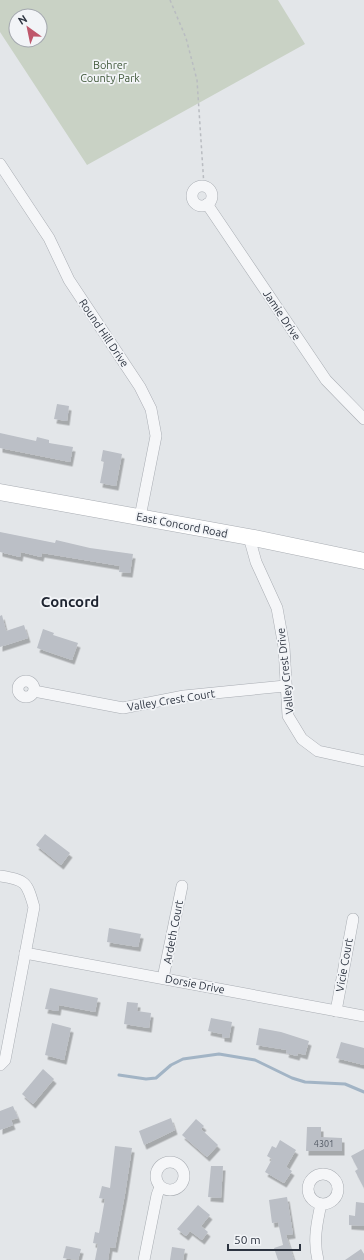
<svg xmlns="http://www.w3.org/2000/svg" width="364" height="1260" font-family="Ubuntu,sans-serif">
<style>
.green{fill:#c9d2c5;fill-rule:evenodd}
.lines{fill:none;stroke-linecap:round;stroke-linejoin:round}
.stream{stroke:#a2b4c5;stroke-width:3}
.building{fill:#bbbfc6;filter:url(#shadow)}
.street-casing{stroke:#a9adb3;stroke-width:12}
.secondary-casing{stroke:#a9adb3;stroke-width:17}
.path{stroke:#b9bcc1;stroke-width:1.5;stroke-dasharray:3 3;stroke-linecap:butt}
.street{stroke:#f5f6f8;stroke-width:11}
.secondary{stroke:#fff;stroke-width:16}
.labels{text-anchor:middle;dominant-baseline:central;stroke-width:3.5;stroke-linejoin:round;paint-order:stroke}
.number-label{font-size:9px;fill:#505762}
.park-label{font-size:11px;fill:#425a3c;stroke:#f2f4f7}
.street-label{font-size:11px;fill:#2d3440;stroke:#f2f4f7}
.district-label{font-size:15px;font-weight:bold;fill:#1f2531;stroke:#f2f4f7}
</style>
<defs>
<filter id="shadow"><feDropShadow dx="2.5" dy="4.5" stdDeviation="0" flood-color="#0004"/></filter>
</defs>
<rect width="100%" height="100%" fill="#e3e6e9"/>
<!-- green -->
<path class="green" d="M 0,0 L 278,0 L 305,44 L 87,165 L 0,32 ZM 16,16 L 40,16 L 40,40 L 16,40 Z"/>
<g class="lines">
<!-- stream -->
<path class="stream" d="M 119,1075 L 146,1079 L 156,1078 L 171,1065 L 183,1059 L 219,1054 L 255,1060 L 292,1078 L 305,1082 L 345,1084 L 364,1092"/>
</g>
<!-- building -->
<g class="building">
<path d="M 57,404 L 69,406 L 67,421 L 54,419 Z"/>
<path d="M 0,433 L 36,441 L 37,437 L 49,440 L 49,443 L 73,447 L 70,462 L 0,448 Z"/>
<path d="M 103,450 L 122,454 L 116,486 L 100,483 L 104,462 L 101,461 Z"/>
<path d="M 0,532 L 55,543 L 56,540 L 90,548 L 133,554 L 130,573 L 119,572 L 120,566 L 42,553 L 41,557 L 21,552 L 20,557 L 0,552 Z"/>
<path d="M 2,615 L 6,631 L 24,625 L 28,638 L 0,647 L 0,616 Z"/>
<path d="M 43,629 L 54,633 L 53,635 L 78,643 L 72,660 L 37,648 Z"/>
<path d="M 45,834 L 70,853 L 61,865 L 36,845 Z"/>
<path d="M 109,928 L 141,934 L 138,947 L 107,942 Z"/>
<path d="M 50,988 L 98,998 L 95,1012 L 59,1005 L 58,1011 L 45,1009 Z"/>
<path d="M 127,1002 L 138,1003 L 137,1011 L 151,1013 L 149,1028 L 124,1024 Z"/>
<path d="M 211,1018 L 232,1022 L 229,1038 L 222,1037 L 222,1034 L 208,1031 Z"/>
<path d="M 52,1023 L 71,1028 L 64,1060 L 45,1055 Z"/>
<path d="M 259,1028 L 281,1032 L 309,1041 L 305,1055 L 298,1053 L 297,1056 L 286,1053 L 287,1050 L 256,1045 Z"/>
<path d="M 341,1042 L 364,1048 L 364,1065 L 336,1058 Z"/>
<path d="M 43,1069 L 54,1079 L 33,1104 L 22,1094 Z"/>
<path d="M 13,1106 L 18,1118 L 11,1120 L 13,1125 L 0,1130 L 0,1111 Z"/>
<path d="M 171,1118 L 175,1130 L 144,1145 L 139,1131 Z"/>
<path d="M 196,1119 L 204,1126 L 201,1129 L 218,1145 L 207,1157 L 182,1135 Z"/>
<path d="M 307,1127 L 321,1127 L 321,1137 L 342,1138 L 342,1151 L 306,1151 Z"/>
<path d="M 280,1140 L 296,1150 L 286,1167 L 292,1171 L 284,1183 L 265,1172 L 272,1159 L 267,1156 L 272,1146 L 276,1148 Z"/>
<path d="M 115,1146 L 132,1148 L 125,1194 L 115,1248 L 110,1247 L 108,1260 L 95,1260 L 98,1244 L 93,1243 L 95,1232 L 99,1233 L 105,1199 L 99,1198 L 102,1186 L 110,1188 Z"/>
<path d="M 364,1149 L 364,1188 L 355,1171 L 358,1169 L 351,1156 Z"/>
<path d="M 211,1166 L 223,1166 L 221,1198 L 208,1197 Z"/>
<path d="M 287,1197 L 293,1234 L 286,1235 L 294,1260 L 278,1260 L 274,1248 L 283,1245 L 278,1222 L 272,1223 L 269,1200 Z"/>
<path d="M 356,1202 L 364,1203 L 364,1226 L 349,1225 L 349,1215 L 355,1216 Z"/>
<path d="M 198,1205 L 210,1215 L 201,1226 L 208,1232 L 202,1240 L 190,1231 L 186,1236 L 177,1229 Z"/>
<path d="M 66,1246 L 81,1249 L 78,1260 L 63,1258 Z"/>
<path d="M 172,1247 L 185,1249 L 183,1260 L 170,1260 Z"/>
<path d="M 361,1249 L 364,1254 L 364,1260 L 345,1260 Z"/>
</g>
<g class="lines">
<!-- street casing -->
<g class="street-casing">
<g id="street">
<path d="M 0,164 L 49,238 L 69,280 L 140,387 L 151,409 L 156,436 L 140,517"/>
<circle cx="202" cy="196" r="10"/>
<path d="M 207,204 L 326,380 L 364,419"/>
<path d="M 249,537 L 256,562 L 277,608 L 284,647 L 288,716 L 302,739 L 318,751 L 364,761"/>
<circle cx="26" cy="689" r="8"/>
<path d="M 34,691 L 123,708 L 184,696 L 285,686"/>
<path d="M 0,876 C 26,880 27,882 34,907 L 5,1060 L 0,1065"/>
<path d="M 25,953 L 364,1016"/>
<path d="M 163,978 L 182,886"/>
<path d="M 336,1011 L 353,919"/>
<circle cx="170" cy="1176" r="14"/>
<circle cx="323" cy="1189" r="15"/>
<path d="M 144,1260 L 157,1195 L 160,1187"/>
<path d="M 318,1260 C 313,1241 317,1222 321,1204"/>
</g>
</g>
<!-- secondary casing -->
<g class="secondary-casing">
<path id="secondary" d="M 0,492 L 249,537 L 364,561"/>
</g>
<!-- path -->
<path class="path" d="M 170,0 L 186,38 L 197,80 L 204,186"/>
<!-- street -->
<use href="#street" class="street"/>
<!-- secondary -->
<use href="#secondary" class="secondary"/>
</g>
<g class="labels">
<!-- number labels -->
<g class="number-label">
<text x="324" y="1144">4301</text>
</g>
<!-- park labels -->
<g class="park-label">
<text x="110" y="65">Bohrer<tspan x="110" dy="13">County Park</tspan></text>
</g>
<!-- street labels -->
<g class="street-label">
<text transform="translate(282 315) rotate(56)">Jamie Drive</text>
<text transform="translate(104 333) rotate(56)">Round Hill Drive</text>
<text transform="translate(182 525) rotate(11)">East Concord Road</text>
<text transform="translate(285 671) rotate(-96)">Valley Crest Drive</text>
<text transform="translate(171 700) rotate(-9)">Valley Crest Court</text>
<text transform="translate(173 932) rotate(-79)">Ardeth Court</text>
<text transform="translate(344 965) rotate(-80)">Vicie Court</text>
<text transform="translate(195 984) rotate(11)">Dorsie Drive</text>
</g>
<!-- district labels -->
<g class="district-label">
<text x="70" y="601">Concord</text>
</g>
</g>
<!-- north arrow -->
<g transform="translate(28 28) rotate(327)"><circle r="19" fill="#f2f4f7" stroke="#a3a7ae"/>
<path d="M0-3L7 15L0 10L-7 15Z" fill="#bf576b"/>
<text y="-6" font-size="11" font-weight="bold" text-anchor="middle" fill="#2d3440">N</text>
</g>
<!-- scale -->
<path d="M228 1244v6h72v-6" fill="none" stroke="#2d3440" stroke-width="2"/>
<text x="234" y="1244" font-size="12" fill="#2d3440" stroke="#f2f4f7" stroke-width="3" paint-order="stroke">50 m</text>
</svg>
